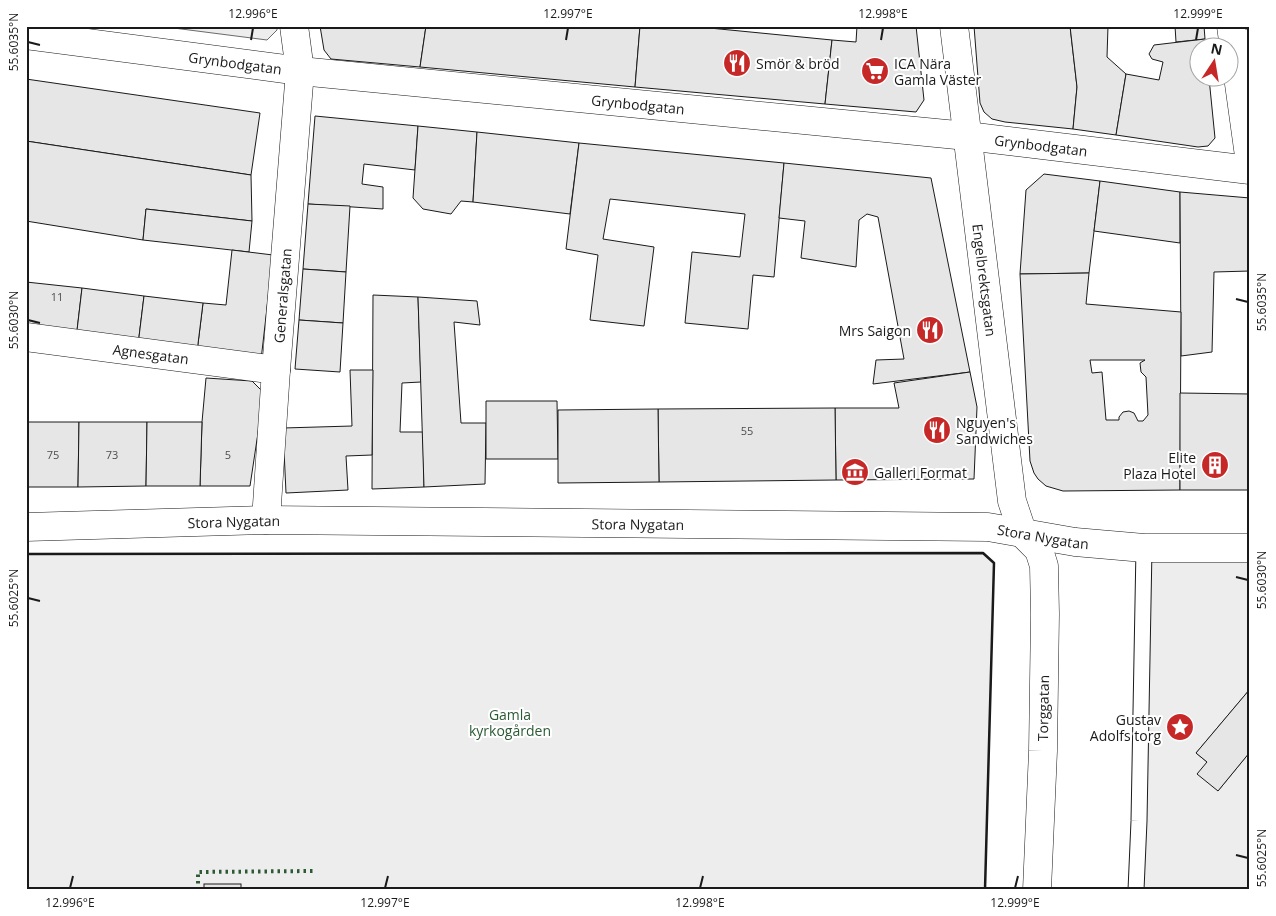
<svg xmlns="http://www.w3.org/2000/svg" width="1276" height="916" font-family="'Open Sans',sans-serif">
<style>
.built{fill:#ededed;stroke:#6a6a6a}
.building{fill:#e6e6e6;stroke:#1a1a1a;fill-rule:evenodd}
.lines{fill:none;stroke-linecap:round;stroke-linejoin:round}
.lane-casing{stroke:#1a1a1a;stroke-width:17}
.street-casing{stroke:#1a1a1a;stroke-width:29}
.lane{stroke:#fff;stroke-width:15}
.street{stroke:#fff;stroke-width:28}
.hedge{stroke:#2b5a34;stroke-width:4;stroke-dasharray:2.5 4;stroke-linecap:butt}
.wall{stroke:#1a1a1a;stroke-width:2.5}
.ticks{fill:none;stroke:#1a1a1a;stroke-width:2}
.labels{text-anchor:middle;dominant-baseline:central;stroke-width:4;stroke-linejoin:round;paint-order:stroke}
.number-label{font-size:11px;fill:#4d4d4d}
.street-label{font-size:14px;fill:#1a1a1a;stroke:#fff}
.poi-label{font-size:14px;fill:#1a1a1a;stroke:#fff;text-anchor:start}
.park-label{font-size:14px;fill:#2b5a34;stroke:#fff}
.neatline{fill:none;stroke:#1a1a1a;stroke-width:2}
.ticks-label{font-size:12px;text-anchor:middle;fill:#1a1a1a}
</style>
<rect width="100%" height="100%" fill="#fff"/>
<!-- built -->
<g class="built">
<path d="M 158,26 L 277,26 L 277,30 L 267,40 Z"/>
<path d="M 1144,548 L 1250,548 L 1250,689 L 1196,753 L 1207,762 L 1218,791 L 1250,752 L 1250,890 L 1136,890 Z"/>
<path d="M 983,553 L 994,563 L 985,890 L 26,890 L 26,554 Z"/>
</g>
<!-- building -->
<g class="building">
<path d="M 320,26 L 426,26 L 420,67 L 331,59 L 324,50 Z"/>
<path d="M 426,26 L 640,26 L 635,87 L 420,67 Z"/>
<path d="M 640,26 L 689,26 L 832,40 L 825,104 L 635,87 Z"/>
<path d="M 857,26 L 916,26 L 924,100 L 916,112 L 825,104 L 832,40 L 856,42 Z"/>
<path d="M 974,26 L 1070,26 L 1077,87 L 1073,129 L 1005,122 L 992,119 L 984,112 L 980,103 Z"/>
<path d="M 1070,26 L 1108,26 L 1107,57 L 1126,74 L 1116,135 L 1073,129 L 1077,87 Z"/>
<path d="M 1175,26 L 1204,26 L 1205,39 L 1176,42 Z"/>
<path d="M 1205,39 L 1206,48 L 1198,48 L 1198,78 L 1209,78 L 1215,138 L 1208,146 L 1198,147 L 1116,135 L 1126,74 L 1159,80 L 1163,62 L 1152,59 L 1149,54 L 1154,45 Z"/>
<path d="M 26,79 L 260,113 L 251,175 L 26,141 Z"/>
<path d="M 315,116 L 418,126 L 415,170 L 364,164 L 362,184 L 383,187 L 383,209 L 308,204 Z"/>
<path d="M 418,126 L 477,132 L 473,202 L 461,201 L 451,214 L 423,209 L 413,198 Z"/>
<path d="M 477,132 L 579,143 L 570,214 L 473,202 Z"/>
<path d="M 26,141 L 251,175 L 252,221 L 146,209 L 143,240 L 26,221 Z"/>
<path d="M 579,143 L 784,163 L 774,277 L 753,275 L 748,329 L 685,323 L 692,252 L 740,257 L 745,214 L 610,199 L 603,239 L 654,247 L 644,326 L 590,320 L 598,255 L 566,249 Z"/>
<path d="M 784,163 L 931,178 L 970,372 L 873,384 L 876,360 L 904,359 L 878,217 L 867,214 L 859,220 L 856,267 L 801,258 L 805,221 L 779,218 Z"/>
<path d="M 1044,174 L 1100,181 L 1089,273 L 1020,274 L 1026,190 Z"/>
<path d="M 1100,181 L 1180,192 L 1180,243 L 1094,231 Z"/>
<path d="M 1180,192 L 1250,198 L 1250,271 L 1214,272 L 1212,352 L 1181,356 Z"/>
<path d="M 308,204 L 350,206 L 346,272 L 303,269 Z"/>
<path d="M 146,209 L 252,221 L 249,252 L 143,240 Z"/>
<path d="M 232,250 L 273,255 L 261,360 L 197,352 L 203,303 L 226,305 Z"/>
<path d="M 303,269 L 346,272 L 343,323 L 299,320 Z"/>
<path d="M 1089,273 L 1086,304 L 1181,312 L 1180,490 L 1063,491 L 1046,486 L 1038,479 L 1034,473 L 1030,461 L 1020,274 ZM 1090,360 L 1145,360 L 1140,363 L 1141,372 L 1146,377 L 1148,415 L 1143,421 L 1138,421 L 1134,413 L 1129,411 L 1123,412 L 1119,417 L 1119,420 L 1106,420 L 1102,372 L 1092,373 Z"/>
<path d="M 26,282 L 82,288 L 76,339 L 26,333 Z"/>
<path d="M 82,288 L 144,296 L 138,345 L 76,339 Z"/>
<path d="M 373,295 L 418,297 L 421,382 L 402,383 L 400,432 L 423,432 L 424,487 L 372,489 Z"/>
<path d="M 144,296 L 203,303 L 197,352 L 138,345 Z"/>
<path d="M 418,297 L 477,301 L 480,325 L 454,322 L 461,423 L 486,423 L 485,484 L 424,487 Z"/>
<path d="M 299,320 L 343,323 L 340,372 L 295,369 Z"/>
<path d="M 350,370 L 373,370 L 372,455 L 346,456 L 348,490 L 286,493 L 283,428 L 352,426 Z"/>
<path d="M 970,372 L 977,407 L 974,479 L 836,480 L 835,408 L 899,408 L 894,383 Z"/>
<path d="M 206,378 L 252,381 L 264,393 L 250,486 L 200,486 L 202,422 Z"/>
<path d="M 1180,393 L 1250,394 L 1250,490 L 1180,490 Z"/>
<path d="M 486,401 L 557,401 L 558,459 L 486,459 Z"/>
<path d="M 835,408 L 836,480 L 659,482 L 658,409 Z"/>
<path d="M 658,409 L 659,482 L 558,483 L 558,410 Z"/>
<path d="M 26,422 L 28,422 L 26,487 Z"/>
<path d="M 28,422 L 79,422 L 78,487 L 27,487 Z"/>
<path d="M 79,422 L 147,422 L 146,486 L 78,487 Z"/>
<path d="M 147,422 L 202,422 L 200,486 L 146,486 Z"/>
<path d="M 1250,689 L 1250,752 L 1218,791 L 1197,774 L 1207,762 L 1196,753 Z"/>
<rect x="204" y="884" width="37" height="6"/>
</g>
<g class="lines">
<!-- lane casing -->
<g class="lane-casing">
<g id="lane">
<path d="M 1233,44 L 1250,36"/>
<path d="M 1136,890 L 1139,821 L 1144,548"/>
</g>
</g>
<!-- street casing -->
<g class="street-casing">
<g id="street">
<path id="s1" d="M 954,26 L 1012,501 L 1023,534 L 1039,550 L 1044,566 L 1045,614 L 1043,751 L 1037,890"/>
<path d="M 1231,26 L 1250,163"/>
<path id="s2" d="M 26,35 L 300,71 L 967,136 L 1250,170"/>
<path id="s3" d="M 26,337 L 276,370"/>
<path id="s4" d="M 266,520 L 276,370 L 300,71 L 294,26"/>
<path id="s5" d="M 26,527 L 266,520 L 988,527 L 1075,542 L 1144,548 L 1250,548"/>
</g>
</g>
<!-- lane -->
<use href="#lane" class="lane"/>
<!-- street -->
<use href="#street" class="street"/>
<!-- hedge -->
<path class="hedge" d="M 198,890 L 198,872 L 313,871"/>
<!-- wall -->
<path class="wall" d="M 26,554 L 983,553 L 994,563 L 985,890"/>
</g>
<!-- ticks -->
<path class="ticks" d="M 251,40 L 253,28M 566,40 L 568,28M 881,40 L 883,28M 1196,40 L 1198,28M 28,42 L 40,45M 1236,299 L 1248,302M 28,320 L 40,323M 1236,577 L 1248,580M 28,598 L 40,601M 1236,855 L 1248,858M 70,888 L 73,876M 385,888 L 388,876M 700,888 L 703,876M 1015,888 L 1018,876"/>
<!-- icons -->
<defs>
<g id="restaurant-disc" transform="scale(1.4375)"><circle r="9.5" fill="#c62828" stroke="#fff"/><path d="M-5-6h1v4h1v-4h1v4h1v-4h1v5L-1.5 .5V6h-2V.5L-5-1ZM5-6V6H3V1.5H1.5Q1.5-4 5-6Z" fill="#fff"/></g>
<g id="supermarket-disc" transform="scale(1.4375)"><circle r="9.5" fill="#c62828" stroke="#fff"/><path d="M-6-5.5h2.5l.6 2H6L4.5 2H-2.5L-4.4-4H-6ZM-1.5 3.2a1.3 1.3 0 1 0 .1 0ZM3 3.2a1.3 1.3 0 1 0 .1 0Z" fill="#fff"/></g>
<g id="building-disc" transform="scale(1.4375)"><circle r="9.5" fill="#c62828" stroke="#fff"/><path d="M-4-6H4V6H1V3H-1V6H-4ZM-2.5-4.3h1.7v1.8h-1.7ZM.8-4.3h1.7v1.8H.8ZM-2.5-1h1.7V.8h-1.7ZM.8-1h1.7V.8H.8Z" fill="#fff"/></g>
<g id="museum-disc" transform="scale(1.4375)"><circle r="9.5" fill="#c62828" stroke="#fff"/><path d="M0-6L6-3V-2H-6V-3ZM-5-1h2V3h-2ZM-1-1h2V3h-2ZM3-1h2V3H3ZM-6 4H6V6H-6Z" fill="#fff"/></g>
<g id="sight-disc" transform="scale(1.4375)"><circle r="9.5" fill="#c62828" stroke="#fff"/><path d="M0-6L1.8-2.2L6-1.7L2.9 1.2L3.7 5.4L0 3.3L-3.7 5.4L-2.9 1.2L-6-1.7L-1.8-2.2Z" fill="#fff"/></g>
</defs>
<g fill-rule="evenodd">
<use href="#restaurant-disc" x="737" y="63"/>
<use href="#supermarket-disc" x="875" y="71"/>
<use href="#restaurant-disc" x="930" y="330"/>
<use href="#restaurant-disc" x="937" y="430"/>
<use href="#building-disc" x="1215" y="465"/>
<use href="#museum-disc" x="855" y="472"/>
<use href="#sight-disc" x="1180" y="727"/>
</g>
<g class="labels">
<!-- number labels -->
<g class="number-label">
<text x="57" y="296">11</text>
<text x="747" y="430">55</text>
<text x="53" y="454">75</text>
<text x="112" y="454">73</text>
<text x="228" y="454">5</text>
</g>
<!-- street labels -->
<g class="street-label">
<text stroke="none"><textPath href="#s2" startOffset="211">Grynbodgatan</textPath></text>
<text stroke="none"><textPath href="#s2" startOffset="616">Grynbodgatan</textPath></text>
<text stroke="none"><textPath href="#s2" startOffset="1021">Grynbodgatan</textPath></text>
<text stroke="none"><textPath href="#s1" startOffset="256">Engelbrektsgatan</textPath></text>
<text stroke="none"><textPath href="#s4" startOffset="225">Generalsgatan</textPath></text>
<text stroke="none"><textPath href="#s3" startOffset="126">Agnesgatan</textPath></text>
<text stroke="none"><textPath href="#s5" startOffset="208">Stora Nygatan</textPath></text>
<text stroke="none"><textPath href="#s5" startOffset="612">Stora Nygatan</textPath></text>
<text stroke="none"><textPath href="#s5" startOffset="1018">Stora Nygatan</textPath></text>
<text transform="translate(1043 708) rotate(-89)">Torggatan</text>
</g>
<!-- poi labels -->
<g class="poi-label">
<text x="756" y="63">Smör &amp; bröd</text>
<text x="894" y="63">ICA Nära<tspan x="894" dy="16">Gamla Väster</tspan></text>
<text x="911" y="330" text-anchor="end">Mrs Saigon</text>
<text x="956" y="422">Nguyen's<tspan x="956" dy="16">Sandwiches</tspan></text>
<text x="1196" y="457" text-anchor="end">Elite<tspan x="1196" dy="16">Plaza Hotel</tspan></text>
<text x="874" y="472">Galleri Format</text>
<text x="1161" y="719" text-anchor="end">Gustav<tspan x="1161" dy="16">Adolfs torg</tspan></text>
</g>
<!-- park labels -->
<g class="park-label">
<text x="510" y="714">Gamla<tspan x="510" dy="16">kyrkogården</tspan></text>
</g>
</g>
<!-- border -->
<rect width="1276" height="916" fill="none" stroke="#ffffff" stroke-width="55"/>
<!-- north arrow -->
<g transform="translate(1214 62) rotate(12)"><circle r="24" fill="#ffffff" stroke="#a3a3a3"/>
<path d="M0-4L9 19L0 12L-9 19Z" fill="#c62828"/>
<text y="-8" font-size="14" font-weight="bold" text-anchor="middle" fill="#1a1a1a">N</text>
</g>
<rect x="28" y="28" width="1220" height="860" class="neatline"/>
<g class="ticks-label">
<text x="253" y="18">12.996°E</text>
<text x="568" y="18">12.997°E</text>
<text x="883" y="18">12.998°E</text>
<text x="1198" y="18">12.999°E</text>
<text transform="translate(14 42) rotate(-90)" y="4">55.6035°N</text>
<text transform="translate(1262 302) rotate(-90)" y="4">55.6035°N</text>
<text transform="translate(14 320) rotate(-90)" y="4">55.6030°N</text>
<text transform="translate(1262 580) rotate(-90)" y="4">55.6030°N</text>
<text transform="translate(14 598) rotate(-90)" y="4">55.6025°N</text>
<text transform="translate(1262 858) rotate(-90)" y="4">55.6025°N</text>
<text x="70" y="907">12.996°E</text>
<text x="385" y="907">12.997°E</text>
<text x="700" y="907">12.998°E</text>
<text x="1015" y="907">12.999°E</text>
</g>
</svg>
